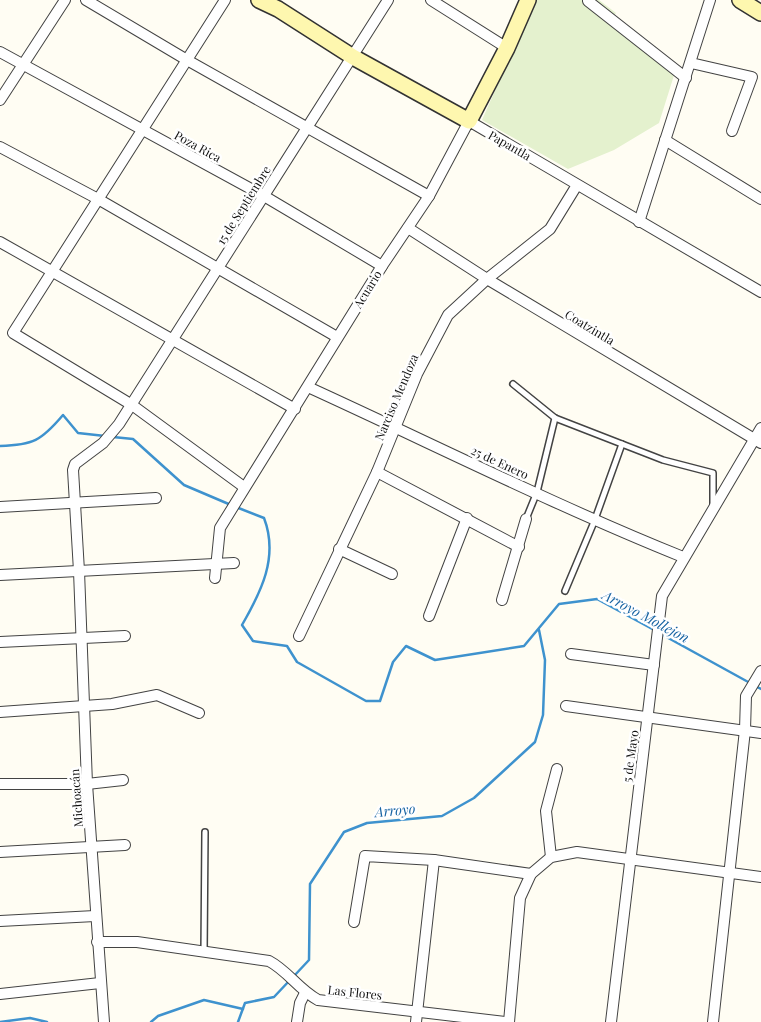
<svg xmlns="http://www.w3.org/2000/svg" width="761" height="1022" font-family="'Playfair Display',serif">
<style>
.pitch{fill:#e4f1ce}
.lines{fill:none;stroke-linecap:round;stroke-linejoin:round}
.stream{stroke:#3e92ce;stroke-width:2.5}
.lane-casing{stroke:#434343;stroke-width:8}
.street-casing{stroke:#434343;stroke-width:12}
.secondary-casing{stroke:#323232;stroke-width:18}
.lane{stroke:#fff;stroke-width:5}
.street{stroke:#fff;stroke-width:10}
.secondary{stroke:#fef7af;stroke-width:15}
.labels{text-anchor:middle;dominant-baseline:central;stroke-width:5;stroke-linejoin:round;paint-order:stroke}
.street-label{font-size:12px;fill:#101010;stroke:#fff}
.water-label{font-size:14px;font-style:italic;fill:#1864a3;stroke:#fff}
</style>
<rect width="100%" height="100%" fill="#fffdf3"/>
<!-- pitch -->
<path class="pitch" d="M 535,0 L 599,0 L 616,13 L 611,20 L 676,69 L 659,123 L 614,150 L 568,169 L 482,120 Z"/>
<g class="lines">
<!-- stream -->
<g class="stream">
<path d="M 113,437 L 133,439 L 184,485 L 231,505"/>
<path d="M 0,446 C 33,445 41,441 63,415 L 78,433 L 105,436"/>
<path d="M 236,507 L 264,518 C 279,557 261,592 242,625 L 253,641 L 287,646 L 297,662 L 366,701 L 380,701 L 393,662 L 406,646 L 435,660 L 524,646 L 559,604 L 597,599 L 656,631"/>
<path d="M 661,634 L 750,683"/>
<path d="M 755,686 L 761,689"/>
<path d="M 294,976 L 309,960 L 310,884 L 344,832 L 367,823 L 442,816 L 474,798 L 535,742 L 543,715 L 545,660 L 539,630"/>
<path d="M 0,1022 L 30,1018 L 47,1022"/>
<path d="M 151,1022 L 158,1016 L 204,1000 L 243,1009"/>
<path d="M 238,1022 L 245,1003 L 274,997 L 290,980"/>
</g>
<!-- lane casing -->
<g class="lane-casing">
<g id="lane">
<path d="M 513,384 L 555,418 L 663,460 L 713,473 L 713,505"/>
<path d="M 526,519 L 537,492 L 555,418"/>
<path d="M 565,591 L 594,522 L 622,444"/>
<path d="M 204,953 L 205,832"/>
</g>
</g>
<!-- street casing -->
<g class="street-casing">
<g id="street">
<path d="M 86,0 L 187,60 L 429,196"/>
<path d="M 225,0 L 13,333 L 132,405 L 244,487"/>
<path d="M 431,0 L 507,48"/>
<path d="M 588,1 L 686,78"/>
<path d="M 0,52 L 264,196 L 382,266"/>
<path d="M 691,63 L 752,77 L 732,131"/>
<path d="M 0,100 L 65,0"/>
<path d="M 665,140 L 761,199"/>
<path d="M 0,147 L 98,199 L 337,337"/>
<path d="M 639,222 L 710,0"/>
<path d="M 408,228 L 487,279 L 761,443"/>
<path d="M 0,242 L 295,409"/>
<path d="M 308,387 C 433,444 556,506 683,557"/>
<path d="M 377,472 L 519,547"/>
<path d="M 0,507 L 156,498"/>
<path d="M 339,549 L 392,574"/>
<path d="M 0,575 L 234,563"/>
<path d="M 215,578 L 220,528 L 382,266 L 429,196 L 469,121 L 761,292"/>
<path d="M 502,600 L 526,519"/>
<path d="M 429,616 L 467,518"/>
<path d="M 299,636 L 377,472 L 417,374 L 448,315 L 487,279 L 550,229 L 577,185"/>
<path d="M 0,642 L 125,636"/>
<path d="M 571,654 L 654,665"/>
<path d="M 566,706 L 761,733"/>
<path d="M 0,712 L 112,704 L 157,695 L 199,713"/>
<path d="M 0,784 L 87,784 L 123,780"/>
<path d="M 0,852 L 125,845"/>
<path d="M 551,857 L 546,811 L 557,769"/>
<path d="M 0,921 L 95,916"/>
<path d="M 354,922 L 365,856 L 434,860 L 531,874"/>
<path d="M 97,942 L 137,942 L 269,961 C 288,971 298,989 318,1000 L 505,1022"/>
<path d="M 0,994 L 100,983"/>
<path d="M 104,1022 L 87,784 L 79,571 L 73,470 L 75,464 L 103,443 L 119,424 L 388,0"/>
<path d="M 297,1022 L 300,1003 L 305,993"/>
<path d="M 416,1022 L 434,860"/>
<path d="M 509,1022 L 520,898 L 531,874 L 551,857 L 577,852 L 761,877"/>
<path d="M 611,1022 L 662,596 L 761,428"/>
<path d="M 713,1022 L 745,730 L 746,696 L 761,671"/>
</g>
</g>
<!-- secondary casing -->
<g class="secondary-casing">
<g id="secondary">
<path d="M 259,0 L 278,9 L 353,57 L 469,121 L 507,48 L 528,0"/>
<path d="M 740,0 L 761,13"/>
</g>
</g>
<!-- lane -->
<use href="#lane" class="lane"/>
<!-- street -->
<use href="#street" class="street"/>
<!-- secondary -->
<use href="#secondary" class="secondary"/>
</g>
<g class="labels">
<!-- street labels -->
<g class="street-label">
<text transform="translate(510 145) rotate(30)">Papantla</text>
<text transform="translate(198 146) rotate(29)">Poza Rica</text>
<text transform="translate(243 205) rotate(-58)">15 de Septiembre</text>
<text transform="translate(367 289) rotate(-58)">Acuario</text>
<text transform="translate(590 327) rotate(31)">Coatzintla</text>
<text transform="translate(396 397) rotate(-67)">Narciso Mendoza</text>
<text transform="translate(500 462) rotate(25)">25 de Enero</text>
<text transform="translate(630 756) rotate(-82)">5 de Mayo</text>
<text transform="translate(76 798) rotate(-94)">Michoacán</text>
<text transform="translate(355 992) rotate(6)">Las Flores</text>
</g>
<!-- water labels -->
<g class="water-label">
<text transform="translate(646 616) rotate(28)">Arroyo Mollejon</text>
<text transform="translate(395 810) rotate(-5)">Arroyo</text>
</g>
</g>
</svg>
